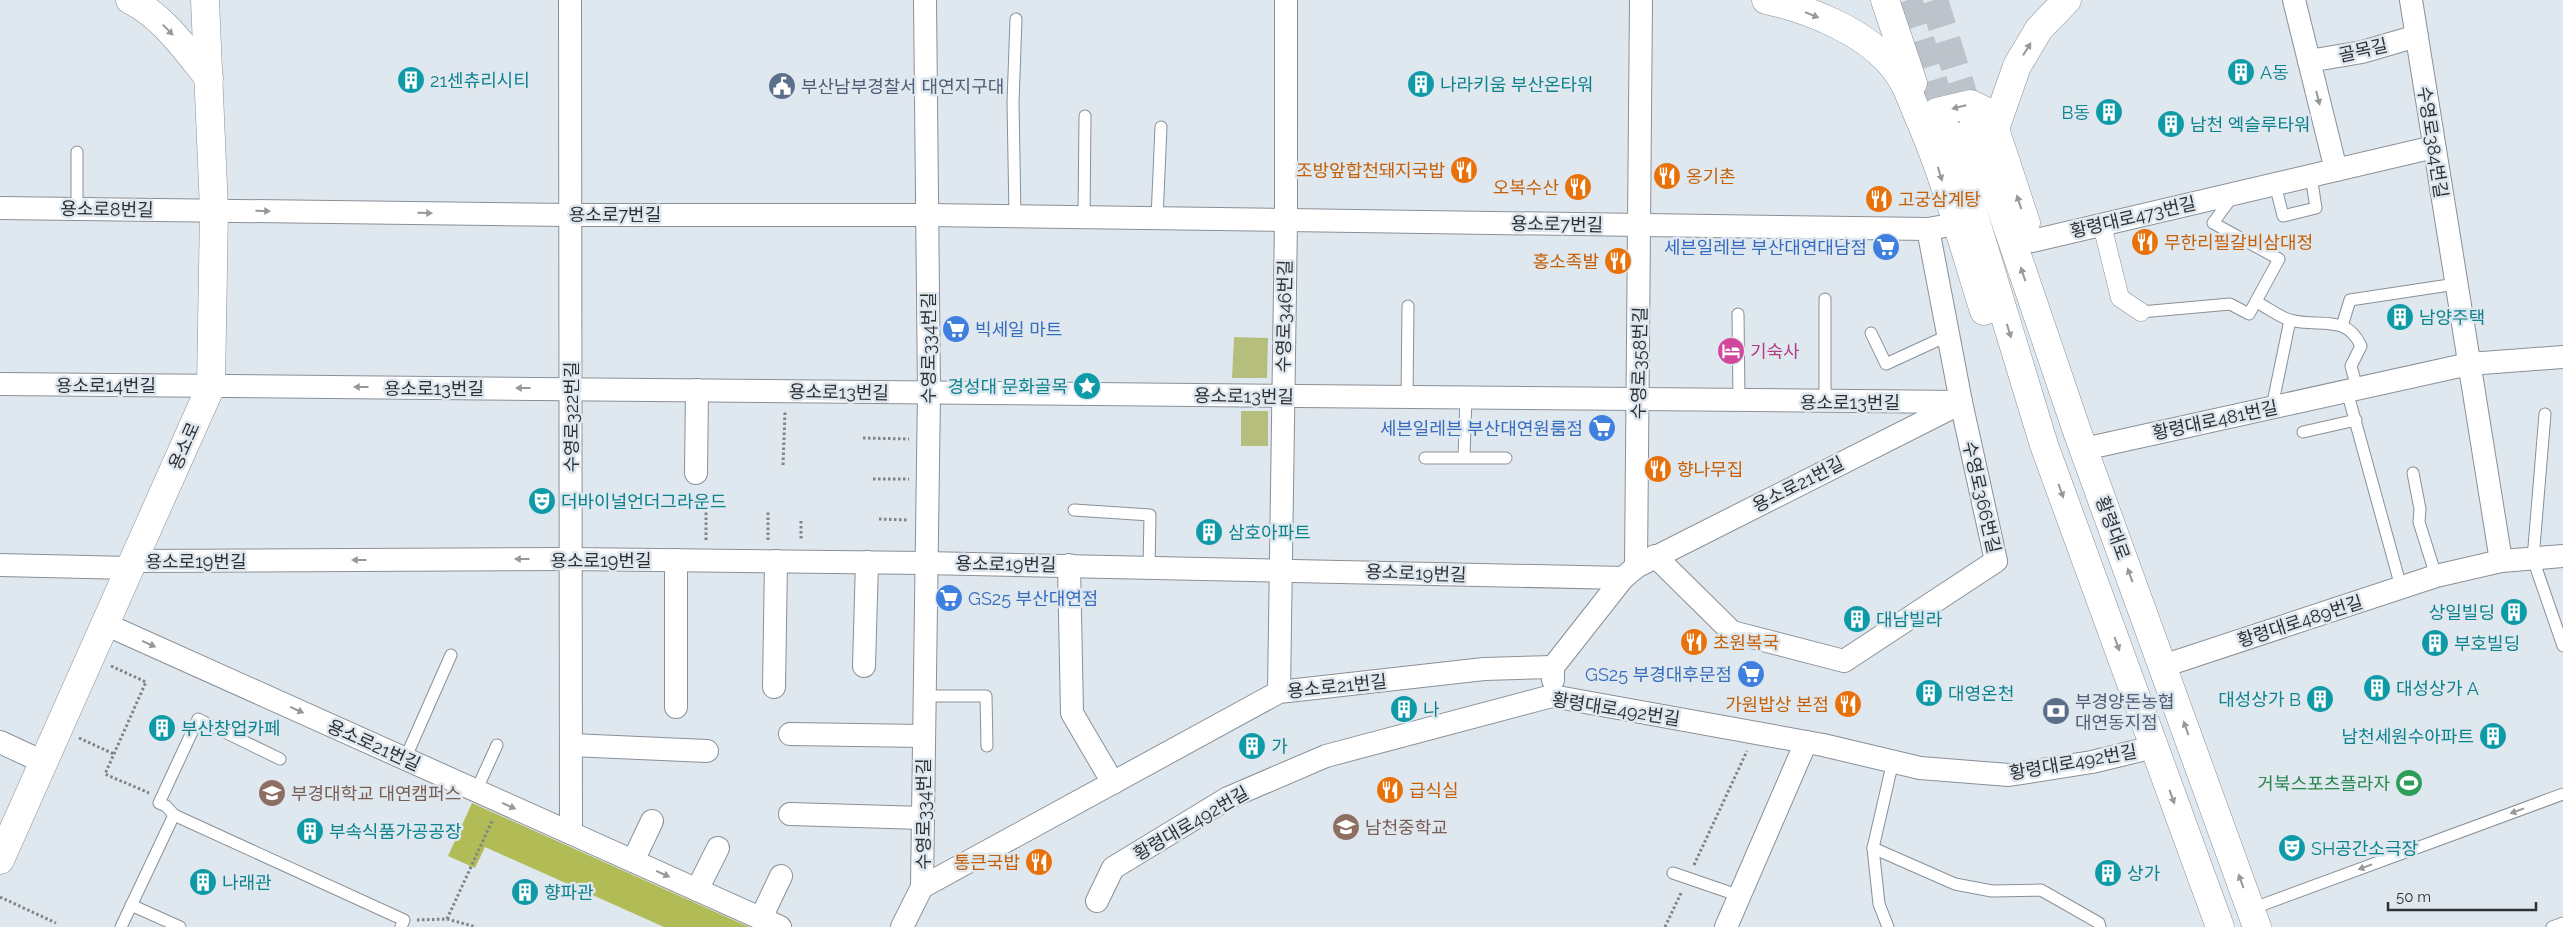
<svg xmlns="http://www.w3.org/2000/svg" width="2563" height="927" font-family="Raleway,'Noto Sans KR',sans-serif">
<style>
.green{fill:#b5be7d}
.forest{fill:#b1bc57}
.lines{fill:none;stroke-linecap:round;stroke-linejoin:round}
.secondary-tunnel{stroke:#bcc3ca;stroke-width:28;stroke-dasharray:28 14;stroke-linecap:butt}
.service-casing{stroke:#899097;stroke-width:13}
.pedestrian-casing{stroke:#899097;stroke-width:19}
.minor-casing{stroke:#899097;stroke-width:24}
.secondary-casing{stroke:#899097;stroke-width:29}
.path{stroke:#7f8489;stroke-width:3;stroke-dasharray:2.5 2.5;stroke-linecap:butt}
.service{stroke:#fff;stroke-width:11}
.pedestrian{stroke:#fff;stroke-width:18}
.minor{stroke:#fff;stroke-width:22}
.secondary{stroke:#fff;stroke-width:28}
.oneway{fill:#96989a}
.labels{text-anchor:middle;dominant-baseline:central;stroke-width:5;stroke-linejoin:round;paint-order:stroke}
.street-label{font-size:18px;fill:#2e3134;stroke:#e0e8ef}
.culture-label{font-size:18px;fill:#0d838f;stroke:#e0e8ef;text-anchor:start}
.service-label{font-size:18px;fill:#4e5e75;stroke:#e0e8ef;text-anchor:start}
.food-label{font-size:18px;fill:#c56008;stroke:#e0e8ef;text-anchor:start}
.shop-label{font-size:18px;fill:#366cbe;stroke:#e0e8ef;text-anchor:end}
.hotel-label{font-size:18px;fill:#b23c85;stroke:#e0e8ef;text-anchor:start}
.leisure-label{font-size:18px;fill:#27864d;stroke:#e0e8ef;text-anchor:end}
.education-label{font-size:18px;fill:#785e54;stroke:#e0e8ef;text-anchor:start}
</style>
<rect width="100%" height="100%" fill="#e0e8ef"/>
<!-- green -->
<g class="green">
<path d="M 1234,337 L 1268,338 L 1267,378 L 1232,378 Z"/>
<rect x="1241" y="411" width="27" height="35"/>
</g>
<!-- forest -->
<path class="forest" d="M 472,803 L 749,927 L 664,927 L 485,847 L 475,868 L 448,856 Z"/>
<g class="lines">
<!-- secondary-tunnel -->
<g class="secondary-tunnel">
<path d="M 1908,0 L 1949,132"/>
<path d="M 1934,0 L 1973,126"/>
</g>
<!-- service casing -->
<g class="service-casing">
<g id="service">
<path d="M 2275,184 L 2283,216 L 2316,208 L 2311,176"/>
<path d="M 77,209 L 77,152"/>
<path d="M 1015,216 L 1013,102 L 1016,19"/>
<path d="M 1084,217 L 1085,116"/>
<path d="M 1157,218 L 1161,127"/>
<path d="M 2256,302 C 2267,307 2279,317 2290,320 C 2318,328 2346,313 2361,346 L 2351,366 L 2357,388"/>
<path d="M 2141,312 L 2230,304 L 2249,314 L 2279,259 L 2213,223 L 2232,197"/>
<path d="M 1738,314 L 1739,401"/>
<path d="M 2342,326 L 2350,300 L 2456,284"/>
<path d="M 1871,333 L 1886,364 L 1949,335"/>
<path d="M 2347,391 L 2401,587"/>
<path d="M 1407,398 L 1408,306"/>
<path d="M 1825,401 L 1825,299"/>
<path d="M 2272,407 L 2290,320"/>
<path d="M 2545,414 L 2533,559 L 2563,646"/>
<path d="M 2303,432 L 2356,420"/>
<path d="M 1464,457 L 1466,398"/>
<path d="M 1425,458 L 1506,458"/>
<path d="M 2413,473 L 2420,509 L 2419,522 L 2436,576"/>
<path d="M 1074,510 L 1150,515 L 1149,567"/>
<path d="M 923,696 L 986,696 L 987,746"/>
<path d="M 405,759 L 451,655"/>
<path d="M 476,791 L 497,745"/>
<path d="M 174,815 L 166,806 L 159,803 L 198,719 L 280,759"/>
<path d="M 1873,848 L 1955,884 L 1992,891 L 2041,890 L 2099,923 L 2100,927"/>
<path d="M 1673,873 L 1740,896"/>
<path d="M 131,905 L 180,927"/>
<path d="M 2251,909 L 2563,794"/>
<path d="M 121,927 L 174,815 L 404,920 L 401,927"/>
<path d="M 1888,927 L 1879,904 L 1873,848 L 1893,761"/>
<path d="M 2552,927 L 2563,923"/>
</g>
</g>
<!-- pedestrian casing -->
<g class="pedestrian-casing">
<path id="pedestrian" d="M 2102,225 L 2120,298 L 2141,312"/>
</g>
<!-- minor casing -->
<g class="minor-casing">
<g id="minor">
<path d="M 570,0 L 571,833"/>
<path d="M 2294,0 L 2336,170"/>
<path d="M 2411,0 L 2501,561"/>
<path d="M 2309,61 L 2362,52 L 2417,36"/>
<path d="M 0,208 L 570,215 L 927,215 L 1928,229 L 1956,224"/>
<path d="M 2032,241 L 2434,147"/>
<path d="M 0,384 L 1961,402"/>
<path d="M 2084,449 L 2469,364 L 2563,357"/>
<path d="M 696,473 L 697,390"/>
<path d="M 1655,556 L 1732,632 L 1844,661 L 1996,561 L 1961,402 L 1928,229"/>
<path d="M 676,560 L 676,707"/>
<path d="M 133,561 L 571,559 L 925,563 L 1623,578"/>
<path d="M 0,565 L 130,568"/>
<path d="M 1069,565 L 1072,713 L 1113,783"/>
<path d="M 1636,567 L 1641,0"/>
<path d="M 105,624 L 780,927"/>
<path d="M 864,666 L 867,562"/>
<path d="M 2163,666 L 2436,576 L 2501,561 L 2563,556"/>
<path d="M 1553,680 L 1553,667 L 1623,578 L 1636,567 L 1957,405"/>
<path d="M 774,687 L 776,561"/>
<path d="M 1279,692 L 1286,220 L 1286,0"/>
<path d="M 790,734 L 923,736"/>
<path d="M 0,742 L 43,762"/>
<path d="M 571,745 L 707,751"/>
<path d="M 790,814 L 923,818"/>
<path d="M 633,861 L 652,821"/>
<path d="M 922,887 L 1279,692 L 1484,669 L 1553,667"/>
<path d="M 697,890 L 718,848"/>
<path d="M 1097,901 L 1113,868 L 1228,798 L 1326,756 L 1552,696 L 1823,745 L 1920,768 L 2009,775 L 2092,762 L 2154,747"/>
<path d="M 761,918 L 781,876"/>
<path d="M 902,927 L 922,887 L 929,393 L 925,0"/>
<path d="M 1726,927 L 1806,742"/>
</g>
</g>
<!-- secondary casing -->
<g class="secondary-casing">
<g id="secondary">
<path d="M 130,0 C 163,16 186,50 209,78"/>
<path d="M 1766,0 C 1808,9 1861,30 1890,63 C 1903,77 1910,95 1917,113 C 1945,176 1963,245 1984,311"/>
<path d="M 1885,0 L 1913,83"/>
<path d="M 1973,126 L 2078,434 L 2257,927"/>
<path d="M 1949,133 L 2044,445 L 2220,927"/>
<path d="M 1930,142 L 1931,123 L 1937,112 L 1971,104 L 1987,112 L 1995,129"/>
<path d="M 2026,223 L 1995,129 L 2017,66 L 2039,29 L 2067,0"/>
<path d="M 0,860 L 211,386 L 214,210 L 205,0"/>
</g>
</g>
<!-- path -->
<g class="path">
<path d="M 863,438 L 909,439"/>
<path d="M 783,465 L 785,412"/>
<path d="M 873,479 L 909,479"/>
<path d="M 879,519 L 908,520"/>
<path d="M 801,521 L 801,541"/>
<path d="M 706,540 L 706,491"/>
<path d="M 768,540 L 768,511"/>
<path d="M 111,666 L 146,682 L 105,774 L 149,793"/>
<path d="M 79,738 L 114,754"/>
<path d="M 1694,865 L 1747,751"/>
<path d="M 0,897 L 56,923"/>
<path d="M 447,919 L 492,821"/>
<path d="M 417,920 L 447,919 L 476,927"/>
<path d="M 1665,927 L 1682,891"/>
</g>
<!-- service -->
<use href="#service" class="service"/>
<!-- pedestrian -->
<use href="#pedestrian" class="pedestrian"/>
<!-- minor -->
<use href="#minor" class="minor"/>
<!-- secondary -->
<use href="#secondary" class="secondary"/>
</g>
<!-- one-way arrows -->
<defs><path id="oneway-solid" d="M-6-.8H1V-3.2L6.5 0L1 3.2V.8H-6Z" transform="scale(1.25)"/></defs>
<g class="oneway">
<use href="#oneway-solid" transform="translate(1812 15) rotate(22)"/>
<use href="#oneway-solid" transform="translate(168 30) rotate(46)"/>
<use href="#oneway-solid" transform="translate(2027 49) rotate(-58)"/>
<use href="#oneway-solid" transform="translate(2318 98) rotate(76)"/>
<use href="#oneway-solid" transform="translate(1959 107) rotate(166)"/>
<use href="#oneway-solid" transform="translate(1940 174) rotate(73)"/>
<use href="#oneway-solid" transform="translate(2019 202) rotate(-108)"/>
<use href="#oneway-solid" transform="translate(263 211) rotate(1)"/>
<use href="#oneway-solid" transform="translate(425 213) rotate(1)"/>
<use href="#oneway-solid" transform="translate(2023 274) rotate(-109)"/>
<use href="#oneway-solid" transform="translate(2009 331) rotate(73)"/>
<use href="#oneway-solid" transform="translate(361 387) rotate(-180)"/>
<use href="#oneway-solid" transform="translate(523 388) rotate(-180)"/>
<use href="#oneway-solid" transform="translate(2061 491) rotate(70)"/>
<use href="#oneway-solid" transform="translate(522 559) rotate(180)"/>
<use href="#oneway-solid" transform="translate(359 560) rotate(180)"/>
<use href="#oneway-solid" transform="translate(2130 575) rotate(-110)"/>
<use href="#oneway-solid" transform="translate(149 644) rotate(24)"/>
<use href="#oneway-solid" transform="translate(2117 644) rotate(70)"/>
<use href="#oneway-solid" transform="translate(297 710) rotate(24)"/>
<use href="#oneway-solid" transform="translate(2186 728) rotate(-110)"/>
<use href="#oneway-solid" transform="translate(2172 797) rotate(70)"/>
<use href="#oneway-solid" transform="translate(509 806) rotate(24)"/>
<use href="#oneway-solid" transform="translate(2517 811) rotate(160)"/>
<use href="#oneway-solid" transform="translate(2365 867) rotate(160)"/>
<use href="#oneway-solid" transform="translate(663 874) rotate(24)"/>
<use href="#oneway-solid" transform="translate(2241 881) rotate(-110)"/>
</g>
<!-- icons -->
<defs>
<g id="building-disc" transform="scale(1.4375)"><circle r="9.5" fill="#0f9aa8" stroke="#e0e8ef"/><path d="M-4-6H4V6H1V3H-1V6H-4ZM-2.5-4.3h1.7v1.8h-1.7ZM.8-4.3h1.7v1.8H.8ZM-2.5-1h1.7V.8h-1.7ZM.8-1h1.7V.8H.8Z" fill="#fff"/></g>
<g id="civic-disc" transform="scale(1.4375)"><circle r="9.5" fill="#5c6f8a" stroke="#e0e8ef"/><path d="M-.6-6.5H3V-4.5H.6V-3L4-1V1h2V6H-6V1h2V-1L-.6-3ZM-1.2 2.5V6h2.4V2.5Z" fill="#fff"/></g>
<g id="restaurant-disc" transform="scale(1.4375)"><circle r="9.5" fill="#e8710a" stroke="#e0e8ef"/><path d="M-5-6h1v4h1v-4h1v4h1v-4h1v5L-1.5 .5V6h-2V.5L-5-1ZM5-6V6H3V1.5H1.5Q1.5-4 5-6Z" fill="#fff"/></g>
<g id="supermarket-disc" transform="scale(1.4375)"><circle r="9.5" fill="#3f7fe0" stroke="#e0e8ef"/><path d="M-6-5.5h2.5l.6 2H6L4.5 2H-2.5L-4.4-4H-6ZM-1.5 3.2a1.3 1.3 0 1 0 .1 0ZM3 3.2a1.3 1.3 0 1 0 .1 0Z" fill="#fff"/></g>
<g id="hotel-disc" transform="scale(1.4375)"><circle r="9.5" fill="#d1479c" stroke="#e0e8ef"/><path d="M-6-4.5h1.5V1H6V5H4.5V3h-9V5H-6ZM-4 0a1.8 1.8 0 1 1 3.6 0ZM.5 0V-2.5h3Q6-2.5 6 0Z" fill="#fff"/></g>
<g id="sight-disc" transform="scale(1.4375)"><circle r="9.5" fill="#0f9aa8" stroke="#e0e8ef"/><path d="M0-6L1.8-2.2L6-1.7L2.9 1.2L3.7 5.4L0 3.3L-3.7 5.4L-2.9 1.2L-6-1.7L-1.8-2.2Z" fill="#fff"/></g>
<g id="theatre-disc" transform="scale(1.4375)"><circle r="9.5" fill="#0f9aa8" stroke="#e0e8ef"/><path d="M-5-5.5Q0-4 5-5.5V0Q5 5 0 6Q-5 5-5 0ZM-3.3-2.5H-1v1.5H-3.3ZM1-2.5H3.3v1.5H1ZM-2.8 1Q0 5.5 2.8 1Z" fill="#fff"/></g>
<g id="bank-disc" transform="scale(1.4375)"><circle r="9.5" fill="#5c6f8a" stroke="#e0e8ef"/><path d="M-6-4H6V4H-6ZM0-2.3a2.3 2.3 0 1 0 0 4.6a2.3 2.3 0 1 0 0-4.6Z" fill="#fff"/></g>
<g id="stadium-disc" transform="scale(1.4375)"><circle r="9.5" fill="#2e9e5b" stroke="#e0e8ef"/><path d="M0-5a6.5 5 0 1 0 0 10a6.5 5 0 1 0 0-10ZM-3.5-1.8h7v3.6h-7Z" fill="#fff"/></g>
<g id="university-disc" transform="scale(1.4375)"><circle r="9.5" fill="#8d6e63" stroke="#e0e8ef"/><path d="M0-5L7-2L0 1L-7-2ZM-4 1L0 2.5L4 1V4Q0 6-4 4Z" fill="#fff"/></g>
<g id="school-disc" transform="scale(1.4375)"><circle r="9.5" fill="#8d6e63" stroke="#e0e8ef"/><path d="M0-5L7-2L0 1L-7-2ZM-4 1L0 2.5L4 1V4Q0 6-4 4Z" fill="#fff"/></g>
</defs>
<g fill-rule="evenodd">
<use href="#building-disc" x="2241" y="72"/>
<use href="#building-disc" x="411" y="80"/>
<use href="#building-disc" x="1421" y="84"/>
<use href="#civic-disc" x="782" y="86"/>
<use href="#building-disc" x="2109" y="112"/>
<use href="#building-disc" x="2171" y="124"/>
<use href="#restaurant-disc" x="1464" y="170"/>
<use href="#restaurant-disc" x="1667" y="176"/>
<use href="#restaurant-disc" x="1578" y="187"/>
<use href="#restaurant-disc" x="1879" y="199"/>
<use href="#restaurant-disc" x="2145" y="242"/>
<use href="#supermarket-disc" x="1886" y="247"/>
<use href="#restaurant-disc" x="1618" y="261"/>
<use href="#building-disc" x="2400" y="317"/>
<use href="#supermarket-disc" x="956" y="329"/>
<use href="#hotel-disc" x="1731" y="351"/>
<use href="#sight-disc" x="1087" y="386"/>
<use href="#supermarket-disc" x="1602" y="428"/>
<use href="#restaurant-disc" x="1658" y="469"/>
<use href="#theatre-disc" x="542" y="501"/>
<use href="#building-disc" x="1209" y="532"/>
<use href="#supermarket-disc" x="949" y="598"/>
<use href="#building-disc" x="2514" y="612"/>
<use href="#building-disc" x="1857" y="619"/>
<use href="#restaurant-disc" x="1694" y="642"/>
<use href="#building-disc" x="2435" y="643"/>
<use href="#supermarket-disc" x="1751" y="674"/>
<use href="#building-disc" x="2377" y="688"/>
<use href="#building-disc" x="1929" y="693"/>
<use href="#building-disc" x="2320" y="699"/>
<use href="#restaurant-disc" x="1848" y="704"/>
<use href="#building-disc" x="1404" y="709"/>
<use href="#bank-disc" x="2056" y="711"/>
<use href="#building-disc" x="162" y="728"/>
<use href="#building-disc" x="2493" y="736"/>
<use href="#building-disc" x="1252" y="746"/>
<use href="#stadium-disc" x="2409" y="783"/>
<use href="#restaurant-disc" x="1390" y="790"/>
<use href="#university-disc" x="272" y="793"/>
<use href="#school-disc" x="1346" y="827"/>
<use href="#building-disc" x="310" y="831"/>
<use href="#theatre-disc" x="2292" y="848"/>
<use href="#restaurant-disc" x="1039" y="862"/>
<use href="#building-disc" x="2108" y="873"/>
<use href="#building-disc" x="203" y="882"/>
<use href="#building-disc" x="525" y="892"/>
</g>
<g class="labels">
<!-- street labels -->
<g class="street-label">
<text transform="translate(2363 50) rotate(-13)">골목길</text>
<text transform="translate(2433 142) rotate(81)">수영로384번길</text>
<text transform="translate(107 209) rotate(1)">용소로8번길</text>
<text x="615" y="214">용소로7번길</text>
<text transform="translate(2133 217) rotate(-13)">황령대로473번길</text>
<text transform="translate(1557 224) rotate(1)">용소로7번길</text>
<text transform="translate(1284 316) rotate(-89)">수영로346번길</text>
<text transform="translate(928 348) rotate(-90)">수영로334번길</text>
<text transform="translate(1639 363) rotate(-89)">수영로358번길</text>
<text x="106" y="385">용소로14번길</text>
<text x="434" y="388">용소로13번길</text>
<text transform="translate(839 392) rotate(1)">용소로13번길</text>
<text transform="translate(1244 396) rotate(1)">용소로13번길</text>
<text x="1850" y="402">용소로13번길</text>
<text transform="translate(571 417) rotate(-90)">수영로322번길</text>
<text transform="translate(2215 420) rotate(-12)">황령대로481번길</text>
<text transform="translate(184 446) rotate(-66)">용소로</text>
<text transform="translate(1798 484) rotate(-27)">용소로21번길</text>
<text transform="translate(1982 497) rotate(77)">수영로366번길</text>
<text transform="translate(2113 528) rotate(70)">황령대로</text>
<text x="601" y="560">용소로19번길</text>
<text x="196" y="561">용소로19번길</text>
<text transform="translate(1006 564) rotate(1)">용소로19번길</text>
<text transform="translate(1416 573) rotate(2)">용소로19번길</text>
<text transform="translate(2300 621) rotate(-18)">황령대로489번길</text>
<text transform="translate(1337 686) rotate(-6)">용소로21번길</text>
<text transform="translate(1616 709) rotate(9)">황령대로492번길</text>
<text transform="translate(374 745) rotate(24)">용소로21번길</text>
<text transform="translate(2073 762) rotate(-10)">황령대로492번길</text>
<text transform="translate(923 814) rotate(-90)">수영로334번길</text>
<text transform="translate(1191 823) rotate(-30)">황령대로492번길</text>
</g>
<!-- culture labels -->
<g class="culture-label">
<text x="2260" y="72">A동</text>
<text x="430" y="80">21센츄리시티</text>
<text x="1440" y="84">나라키움 부산온타워</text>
<text x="2090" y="112" text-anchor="end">B동</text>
<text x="2190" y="124">남천 엑슬루타워</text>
<text x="2419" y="317">남양주택</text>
<text x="1068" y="386" text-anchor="end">경성대 문화골목</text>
<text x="561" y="501">더바이널언더그라운드</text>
<text x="1228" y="532">삼호아파트</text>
<text x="2495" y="612" text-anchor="end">상일빌딩</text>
<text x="1876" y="619">대남빌라</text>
<text x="2454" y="643">부호빌딩</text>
<text x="2396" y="688">대성상가 A</text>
<text x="1948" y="693">대영온천</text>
<text x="2301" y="699" text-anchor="end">대성상가 B</text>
<text x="1423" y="709">나</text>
<text x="181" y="728">부산창업카페</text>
<text x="2474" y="736" text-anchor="end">남천세원수아파트</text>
<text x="1271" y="746">가</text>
<text x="329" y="831">부속식품가공공장</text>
<text x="2311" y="848">SH공간소극장</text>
<text x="2127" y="873">상가</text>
<text x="222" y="882">나래관</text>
<text x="544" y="892">향파관</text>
</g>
<!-- service labels -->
<g class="service-label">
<text x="801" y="86">부산남부경찰서 대연지구대</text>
<text x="2075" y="701">부경양돈농협<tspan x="2075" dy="21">대연동지점</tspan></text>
</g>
<!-- food labels -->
<g class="food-label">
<text x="1445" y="170" text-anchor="end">조방앞합천돼지국밥</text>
<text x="1686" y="176">옹기촌</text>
<text x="1559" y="187" text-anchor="end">오복수산</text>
<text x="1898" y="199">고궁삼계탕</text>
<text x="2164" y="242">무한리필갈비삼대정</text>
<text x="1599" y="261" text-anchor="end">홍소족발</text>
<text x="1677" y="469">향나무집</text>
<text x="1713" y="642">초원복국</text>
<text x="1829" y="704" text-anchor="end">가원밥상 본점</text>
<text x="1409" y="790">급식실</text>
<text x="1020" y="862" text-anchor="end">통큰국밥</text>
</g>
<!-- shop labels -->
<g class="shop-label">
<text x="1867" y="247">세븐일레븐 부산대연대남점</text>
<text x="975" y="329" text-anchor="start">빅세일 마트</text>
<text x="1583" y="428">세븐일레븐 부산대연원룸점</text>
<text x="968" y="598" text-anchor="start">GS25 부산대연점</text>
<text x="1732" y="674">GS25 부경대후문점</text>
</g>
<!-- hotel labels -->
<g class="hotel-label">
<text x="1750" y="351">기숙사</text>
</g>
<!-- leisure labels -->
<g class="leisure-label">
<text x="2390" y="783">거북스포츠플라자</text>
</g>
<!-- education labels -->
<g class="education-label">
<text x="291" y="793">부경대학교 대연캠퍼스</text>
<text x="1365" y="827">남천중학교</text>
</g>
</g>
<!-- scale -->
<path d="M2388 902v8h148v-8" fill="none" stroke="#2e3134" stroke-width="2.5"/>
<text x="2396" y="902" font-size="15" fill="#2e3134" stroke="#e0e8ef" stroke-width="4" paint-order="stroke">50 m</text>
</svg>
